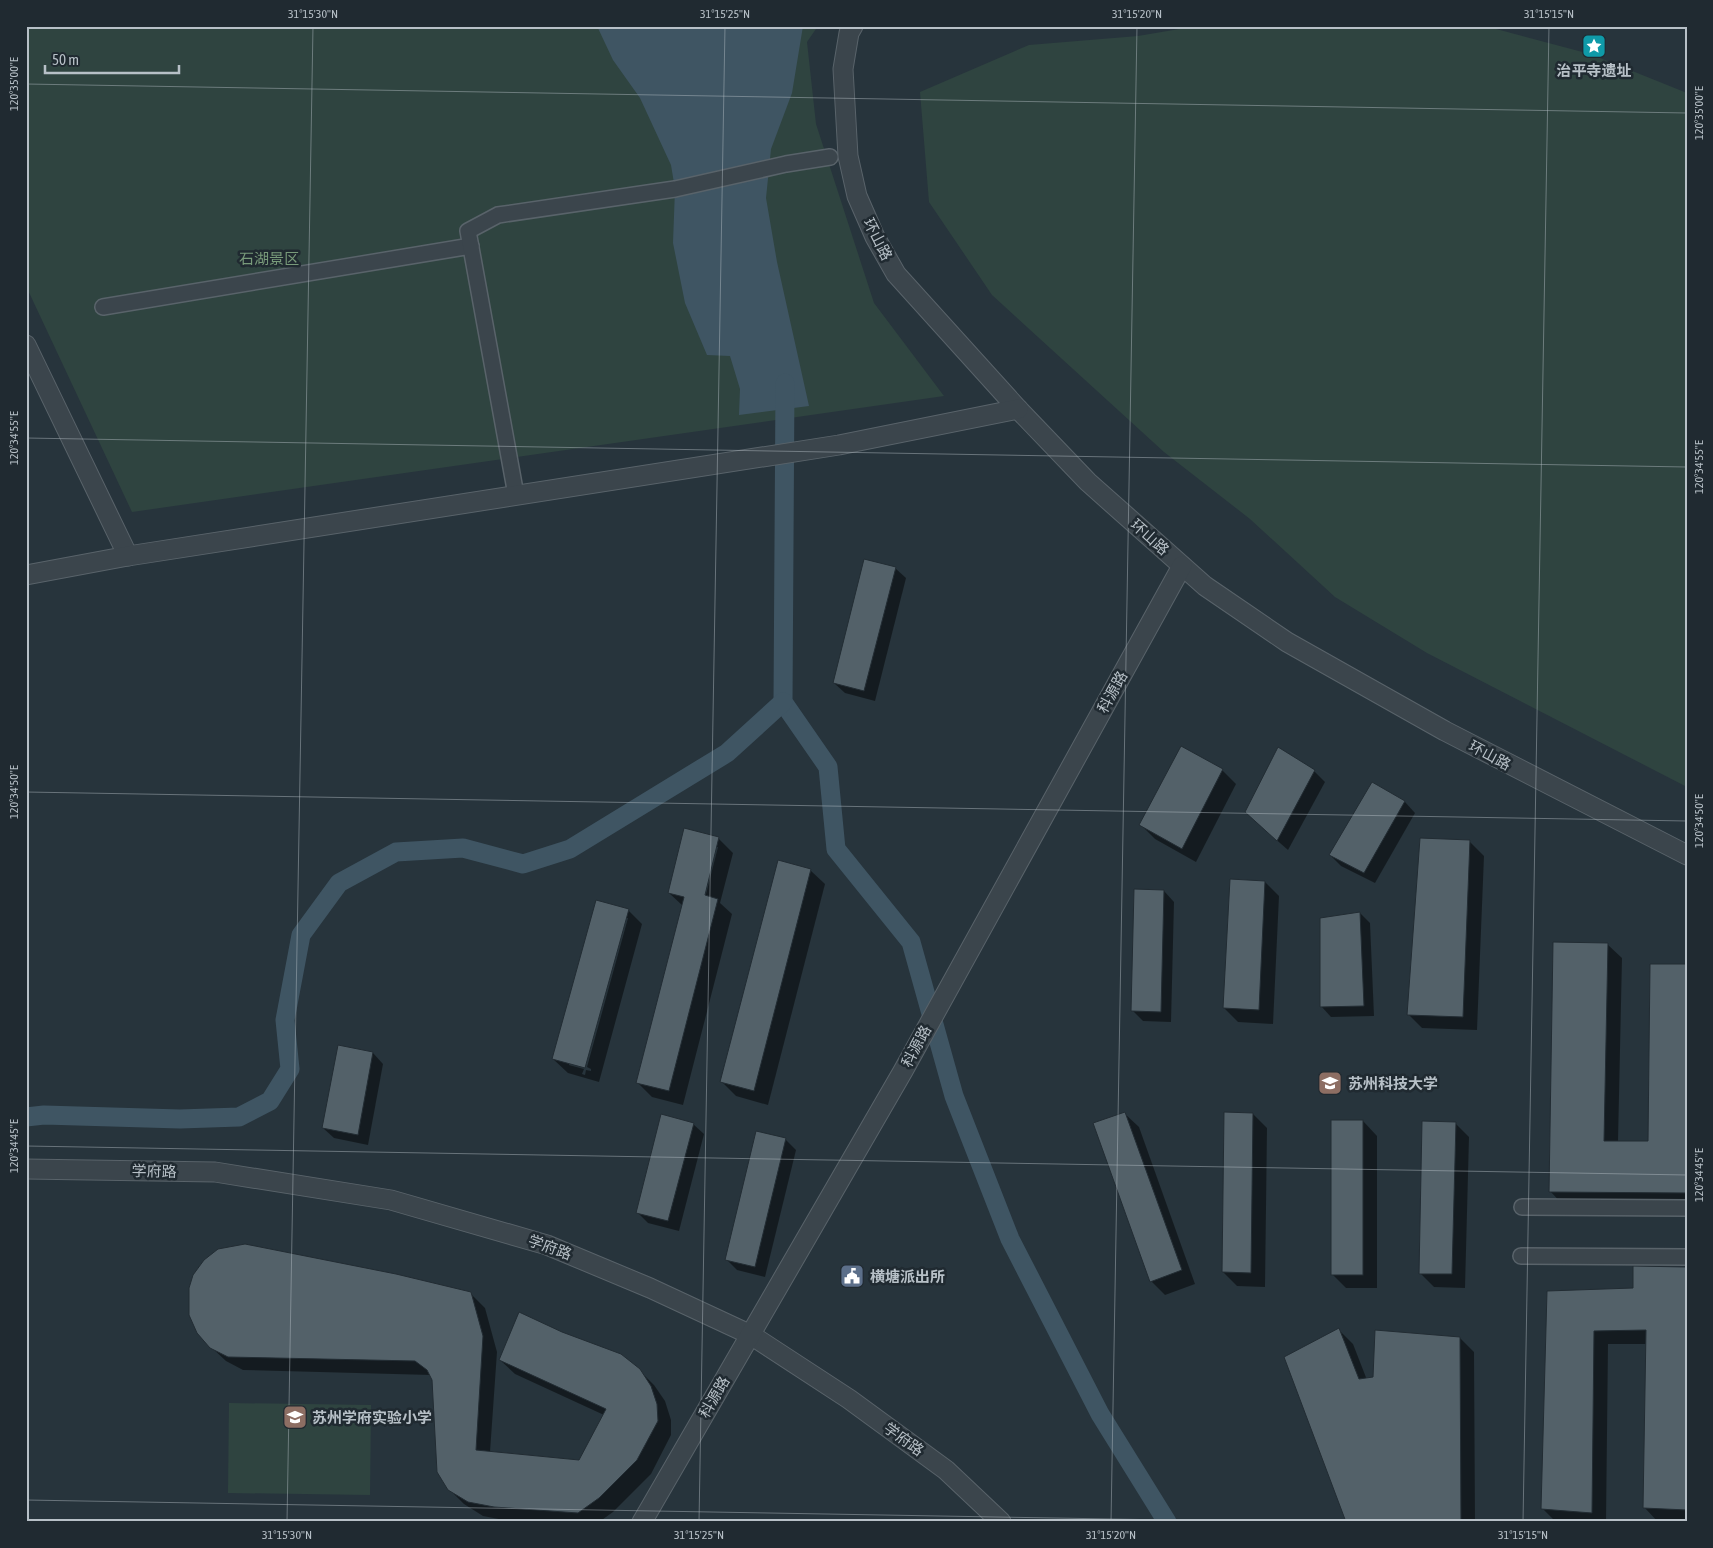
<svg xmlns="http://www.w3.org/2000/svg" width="1713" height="1548" font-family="'Asap Condensed','Noto Sans SC',sans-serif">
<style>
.green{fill:#2f4440}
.water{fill:#3f5563}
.shadow{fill:#0007;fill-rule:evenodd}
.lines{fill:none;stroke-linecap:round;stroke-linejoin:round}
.canal{stroke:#3f5563;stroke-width:19}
.building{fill:#536169;stroke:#222c33}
.minor-casing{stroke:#59636a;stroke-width:18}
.tertiary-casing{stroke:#59636a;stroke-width:21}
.minor{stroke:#3b454c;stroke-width:15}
.tertiary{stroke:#3b454c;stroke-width:19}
.ticks{fill:none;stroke:#b7c0c7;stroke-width:1;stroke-opacity:0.45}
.labels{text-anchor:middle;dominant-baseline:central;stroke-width:5;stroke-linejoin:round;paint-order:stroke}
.poi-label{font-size:15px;font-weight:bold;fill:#b7c0c7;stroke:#202a31;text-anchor:start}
.street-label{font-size:15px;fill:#b7c0c7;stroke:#202a31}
.park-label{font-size:15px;fill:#789a7a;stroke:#202a31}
.neatline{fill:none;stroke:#b7c0c7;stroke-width:2}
.ticks-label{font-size:12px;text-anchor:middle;fill:#b7c0c7}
</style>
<rect width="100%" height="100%" fill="#27343c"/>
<!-- green -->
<g class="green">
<path d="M 26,26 L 818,26 L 807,42 L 816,124 L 874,303 L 944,396 L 132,512 L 26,286 Z"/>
<path d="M 1197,26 L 1485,26 L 1590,54 L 1687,93 L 1687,787 L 1427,653 L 1335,597 L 1250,519 L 1164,452 L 992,295 L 929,202 L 920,92 L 1029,45 L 1138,36 Z"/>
<path d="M 229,1403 L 371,1405 L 370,1495 L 228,1493 Z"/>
</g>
<!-- water -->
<path class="water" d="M 597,26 L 803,26 L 792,93 L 771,149 L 766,198 L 777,262 L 809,406 L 739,415 L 740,389 L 730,356 L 707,355 L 685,303 L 673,243 L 675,189 L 671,165 L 640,98 L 613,60 Z"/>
<!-- shadow -->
<g class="shadow">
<path d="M 895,568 L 906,578 L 875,701 L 845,693 L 834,683 Z"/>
<path d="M 1279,749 L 1314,771 L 1325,782 L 1288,850 L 1257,823 Z"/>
<path d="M 1222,770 L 1236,784 L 1196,862 L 1155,839 L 1141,825 Z"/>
<path d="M 1372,783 L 1405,802 L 1415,813 L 1375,883 L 1341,866 L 1330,855 Z"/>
<path d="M 685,830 L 719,839 L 733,853 L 720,903 L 732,914 L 683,1105 L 652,1097 L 638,1083 L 683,906 L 669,893 ZM 716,847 L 718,847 L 704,902 L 702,901 Z"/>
<path d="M 1470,842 L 1484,856 L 1477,1030 L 1422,1028 L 1408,1014 Z"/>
<path d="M 810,870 L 825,884 L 768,1105 L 736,1096 L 722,1082 Z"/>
<path d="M 1265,882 L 1279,896 L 1273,1024 L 1238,1022 L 1224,1008 Z"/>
<path d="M 1164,891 L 1174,902 L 1171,1022 L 1143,1021 L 1133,1011 Z"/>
<path d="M 628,910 L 642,924 L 599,1082 L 568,1073 L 553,1059 ZM 625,918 L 628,918 L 587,1067 L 591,1069 L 591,1071 L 586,1070 L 585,1075 L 582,1074 L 584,1069 L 569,1065 L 569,1063 Z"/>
<path d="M 1360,913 L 1370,923 L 1374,1016 L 1331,1017 L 1321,1006 Z"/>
<path d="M 1607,944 L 1622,958 L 1618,1142 L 1649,1143 L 1687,966 L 1687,1206 L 1564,1206 L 1550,1191 Z"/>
<path d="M 373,1053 L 383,1064 L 368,1145 L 334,1138 L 323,1128 Z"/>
<path d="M 1124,1113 L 1139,1127 L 1195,1284 L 1165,1295 L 1151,1281 Z"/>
<path d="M 1253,1114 L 1267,1128 L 1265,1287 L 1237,1286 L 1223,1272 Z"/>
<path d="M 1363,1121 L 1377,1136 L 1377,1288 L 1346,1288 L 1332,1274 Z"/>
<path d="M 1455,1123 L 1469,1137 L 1465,1288 L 1434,1287 L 1420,1273 Z"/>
<path d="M 693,1124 L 704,1134 L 679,1231 L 648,1223 L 638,1213 Z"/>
<path d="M 785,1139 L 796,1150 L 765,1277 L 737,1270 L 727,1260 Z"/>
<path d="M 1687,1269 L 1687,1522 L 1658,1522 L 1644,1507 L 1647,1344 L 1608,1344 L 1606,1522 L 1556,1522 L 1543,1509 L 1548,1292 L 1635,1290 Z"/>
<path d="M 471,1294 L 485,1308 L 497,1352 L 490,1452 L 580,1462 L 604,1415 L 515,1374 L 500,1360 L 639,1370 L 654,1385 L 665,1401 L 671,1420 L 671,1435 L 651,1474 L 613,1512 L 599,1522 L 509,1521 L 483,1516 L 464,1504 L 449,1489 L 431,1375 L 243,1370 L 226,1361 L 211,1347 Z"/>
<path d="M 1339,1330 L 1353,1344 L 1367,1380 L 1374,1379 L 1460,1338 L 1474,1352 L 1475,1522 L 1347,1522 Z"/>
</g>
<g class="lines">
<!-- canal -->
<g class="canal">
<path d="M 785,383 L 783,702 L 828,767 L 836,849 L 911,942 L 954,1096 L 1010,1239 L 1100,1414 L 1167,1522"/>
<path d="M 26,1117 L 44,1115 L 180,1119 L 239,1117 L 270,1101 L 290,1069 L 285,1020 L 301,935 L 339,883 L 396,852 L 463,848 L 523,864 L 570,849 L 727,753 L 783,702"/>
</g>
</g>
<!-- building -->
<g class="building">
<path d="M 864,559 L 896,567 L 864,691 L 833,683 Z"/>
<path d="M 1181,746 L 1223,769 L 1182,849 L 1139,825 Z"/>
<path d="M 1278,747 L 1315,770 L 1277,841 L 1245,812 Z"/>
<path d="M 1372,782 L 1405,801 L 1364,873 L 1329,855 Z"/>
<path d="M 684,828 L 719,837 L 705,895 L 718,899 L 669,1091 L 636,1083 L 684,897 L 668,893 Z"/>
<path d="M 1420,838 L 1470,840 L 1463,1017 L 1407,1015 Z"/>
<path d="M 778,860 L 811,869 L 754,1091 L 720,1082 Z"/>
<path d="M 1230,879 L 1265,881 L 1259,1010 L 1223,1008 Z"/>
<path d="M 1134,889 L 1164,890 L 1161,1012 L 1131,1011 Z"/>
<path d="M 596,900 L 629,909 L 585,1068 L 552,1059 Z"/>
<path d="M 1360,912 L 1364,1006 L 1320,1007 L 1320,918 Z"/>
<path d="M 1553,942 L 1608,943 L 1604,1141 L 1648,1141 L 1650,964 L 1687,964 L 1687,1193 L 1549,1192 Z"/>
<path d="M 338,1045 L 373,1052 L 358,1135 L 322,1128 Z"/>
<path d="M 1125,1112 L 1182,1270 L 1150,1282 L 1093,1123 Z"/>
<path d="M 1224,1112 L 1253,1113 L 1251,1273 L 1222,1272 Z"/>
<path d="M 661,1114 L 694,1123 L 668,1221 L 636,1213 Z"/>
<rect x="1331" y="1120" width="32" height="155"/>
<path d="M 1422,1121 L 1456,1122 L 1452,1274 L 1419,1274 Z"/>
<path d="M 756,1131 L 786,1138 L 755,1267 L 725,1260 Z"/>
<path d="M 245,1244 L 396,1274 L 471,1292 L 483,1336 L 476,1450 L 579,1460 L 606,1409 L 499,1360 L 519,1312 L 562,1332 L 621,1354 L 640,1369 L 651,1386 L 657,1404 L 658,1421 L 637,1460 L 599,1498 L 578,1513 L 494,1507 L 468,1502 L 448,1490 L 437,1472 L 432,1380 L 427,1370 L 415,1361 L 228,1357 L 210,1348 L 197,1333 L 189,1315 L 189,1288 L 193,1275 L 204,1260 L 218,1249 Z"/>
<path d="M 1633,1266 L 1687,1267 L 1687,1510 L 1643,1508 L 1646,1330 L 1594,1331 L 1592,1513 L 1541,1509 L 1547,1291 L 1633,1288 Z"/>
<path d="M 1339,1328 L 1359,1379 L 1373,1377 L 1375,1330 L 1460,1337 L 1461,1522 L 1346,1522 L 1284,1357 Z"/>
</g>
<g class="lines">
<!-- minor casing -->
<g class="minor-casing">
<g id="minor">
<path d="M 103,307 L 471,246"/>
<path d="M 516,495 L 468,231 L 498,215 L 675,189 L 786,164 L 830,157"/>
<path d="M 1522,1207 L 1687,1208"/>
<path d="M 1521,1256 L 1687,1257"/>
</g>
</g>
<!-- tertiary casing -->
<g class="tertiary-casing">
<g id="tertiary">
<path d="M 853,26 L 849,33 L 843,69 L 848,156 L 857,196 L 875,237 L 896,274 L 1018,409 L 1088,482 L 1205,586 L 1287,642 L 1445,731 L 1687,855"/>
<path d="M 26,345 L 128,556"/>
<path d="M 26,575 L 128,556 L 839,445 L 1018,409"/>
<path d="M 26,1169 L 215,1172 L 391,1200 L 547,1245 L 650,1288 L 751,1335 L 849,1399 L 946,1470 L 1001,1522"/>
<path d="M 642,1522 L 903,1071 L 1182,566"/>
</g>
</g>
<!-- minor -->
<use href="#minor" class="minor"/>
<!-- tertiary -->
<use href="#tertiary" class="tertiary"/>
</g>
<!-- ticks -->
<path class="ticks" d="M 26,84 L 1687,113M 26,438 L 1687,467M 26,792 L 1687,821M 26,1146 L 1687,1175M 26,1500 L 1282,1522M 287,1522 L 313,26M 699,1522 L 725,26M 1111,1522 L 1137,26M 1523,1522 L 1549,26"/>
<!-- icons -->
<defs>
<g id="sight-square" transform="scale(1.25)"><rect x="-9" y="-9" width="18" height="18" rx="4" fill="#0f9aa8" stroke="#202a31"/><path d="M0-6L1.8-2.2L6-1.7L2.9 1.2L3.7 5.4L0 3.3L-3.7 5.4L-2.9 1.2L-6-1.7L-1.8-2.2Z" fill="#fff"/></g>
<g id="university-square" transform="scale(1.25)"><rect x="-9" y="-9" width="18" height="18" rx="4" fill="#8d6e63" stroke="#202a31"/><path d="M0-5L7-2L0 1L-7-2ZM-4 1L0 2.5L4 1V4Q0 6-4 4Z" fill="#fff"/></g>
<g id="civic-square" transform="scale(1.25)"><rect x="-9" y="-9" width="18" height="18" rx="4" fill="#5c6f8a" stroke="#202a31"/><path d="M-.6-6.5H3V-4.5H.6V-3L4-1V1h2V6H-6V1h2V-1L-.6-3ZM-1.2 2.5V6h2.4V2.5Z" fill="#fff"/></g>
<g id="school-square" transform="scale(1.25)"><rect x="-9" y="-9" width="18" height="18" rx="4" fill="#8d6e63" stroke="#202a31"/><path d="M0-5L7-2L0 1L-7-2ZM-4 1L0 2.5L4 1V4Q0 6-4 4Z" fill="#fff"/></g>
</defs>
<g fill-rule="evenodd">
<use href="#sight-square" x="1594" y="46"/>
<use href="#university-square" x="1330" y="1083"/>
<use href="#civic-square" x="852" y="1276"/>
<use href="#school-square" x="295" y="1417"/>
</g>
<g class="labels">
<!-- poi labels -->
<g class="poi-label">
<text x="1594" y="70" text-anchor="middle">治平寺遗址</text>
<text x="1348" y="1083">苏州科技大学</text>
<text x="870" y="1276">横塘派出所</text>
<text x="312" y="1417">苏州学府实验小学</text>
</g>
<!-- street labels -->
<g class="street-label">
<text transform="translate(878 239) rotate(63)">环山路</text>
<text transform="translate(1150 537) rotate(42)">环山路</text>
<text transform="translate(1112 692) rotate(-61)">科源路</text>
<text transform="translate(1490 755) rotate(28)">环山路</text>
<text transform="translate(916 1046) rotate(-62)">科源路</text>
<text transform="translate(154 1171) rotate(1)">学府路</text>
<text transform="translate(550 1247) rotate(20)">学府路</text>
<text transform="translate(714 1397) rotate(-60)">科源路</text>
<text transform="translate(904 1439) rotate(36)">学府路</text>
</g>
<!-- park labels -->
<g class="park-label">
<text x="269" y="258">石湖景区</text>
</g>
</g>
<!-- border -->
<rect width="1713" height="1548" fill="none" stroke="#202a31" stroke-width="55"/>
<!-- scale -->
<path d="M45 65v8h134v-8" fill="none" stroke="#b7c0c7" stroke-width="2.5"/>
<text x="52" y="65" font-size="15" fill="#b7c0c7" stroke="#202a31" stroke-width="4" paint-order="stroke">50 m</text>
<rect x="28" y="28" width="1658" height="1492" class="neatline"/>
<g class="ticks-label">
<text x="313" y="18">31°15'30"N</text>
<text x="725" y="18">31°15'25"N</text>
<text x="1137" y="18">31°15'20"N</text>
<text x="1549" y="18">31°15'15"N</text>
<text transform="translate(14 84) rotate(-90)" y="4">120°35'00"E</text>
<text transform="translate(1699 113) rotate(-90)" y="4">120°35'00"E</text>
<text transform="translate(14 438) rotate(-90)" y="4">120°34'55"E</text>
<text transform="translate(1699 467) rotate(-90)" y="4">120°34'55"E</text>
<text transform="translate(14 792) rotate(-90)" y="4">120°34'50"E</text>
<text transform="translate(1699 821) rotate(-90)" y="4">120°34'50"E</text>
<text transform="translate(14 1146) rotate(-90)" y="4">120°34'45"E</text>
<text transform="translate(1699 1175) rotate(-90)" y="4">120°34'45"E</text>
<text x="287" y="1539">31°15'30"N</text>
<text x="699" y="1539">31°15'25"N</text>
<text x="1111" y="1539">31°15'20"N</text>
<text x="1523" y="1539">31°15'15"N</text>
</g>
</svg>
